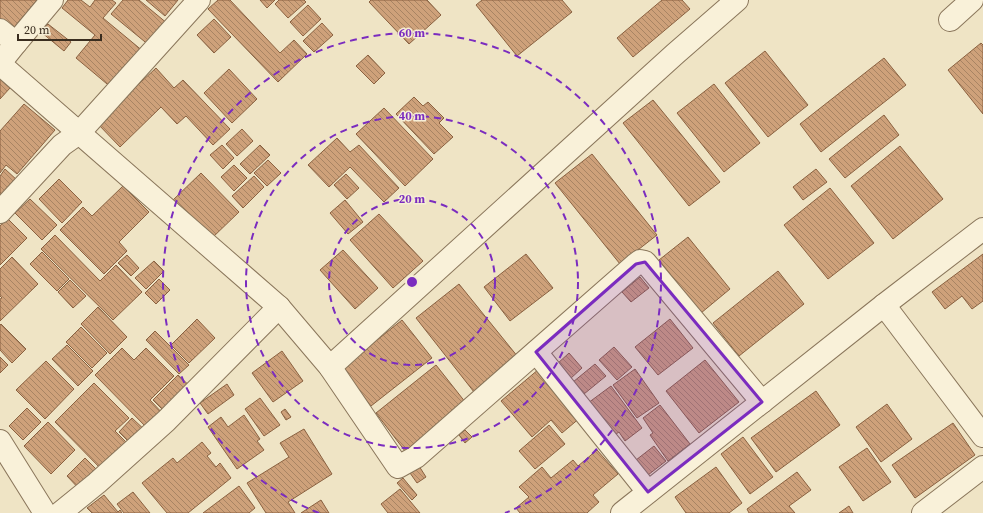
<svg xmlns="http://www.w3.org/2000/svg" width="983" height="513" font-family="'Source Serif 4',serif">
<style>
.building{fill:url(#building-back-hatch);stroke:#8a6140}
.lines{fill:none;stroke-linecap:round;stroke-linejoin:round}
.minor-casing{stroke:#8a765b;stroke-width:24}
.minor{stroke:#f9f1d9;stroke-width:22}
.marked{fill:#7b2cbf;fill-opacity:0.2;stroke:#7b2cbf;stroke-width:3;stroke-linejoin:round}
.ring{fill:none;stroke:#7b2cbf;stroke-width:2;stroke-dasharray:7 5}
.centre{fill:#7b2cbf;stroke:#f6eed5;stroke-width:2}
.ring-label{font-size:12px;text-anchor:middle;font-weight:bold;fill:#7b2cbf;stroke:#f6eed5;stroke-width:3;stroke-linejoin:round;paint-order:stroke}
</style>
<defs>
<pattern id="building-back-hatch" width="6" height="6" patternUnits="userSpaceOnUse"><rect width="6" height="6" fill="#cea17a"/><path d="M-1 5l2 2M0 0l6 6M5-1l2 2" fill="none" stroke="#a88463"/></pattern>
</defs>
<rect width="100%" height="100%" fill="#efe4c5"/>
<!-- building -->
<g class="building">
<path d="M 0,0 L 37,0 L 10,32 L 0,24 Z"/>
<path d="M 68,0 L 81,0 L 90,7 L 95,0 L 112,0 L 116,3 L 103,18 L 144,52 L 113,89 L 76,58 L 95,35 L 62,8 Z"/>
<path d="M 123,0 L 139,0 L 168,24 L 150,46 L 111,14 Z"/>
<path d="M 146,0 L 178,0 L 165,16 Z"/>
<path d="M 218,0 L 230,0 L 280,53 L 294,40 L 307,54 L 278,82 L 208,9 Z"/>
<path d="M 260,0 L 275,0 L 267,8 Z"/>
<path d="M 279,0 L 304,0 L 306,2 L 288,18 L 275,4 Z"/>
<path d="M 371,0 L 427,0 L 441,15 L 409,44 L 369,2 Z"/>
<path d="M 482,0 L 562,0 L 572,12 L 517,56 L 476,5 Z"/>
<path d="M 662,0 L 682,0 L 690,9 L 633,57 L 617,38 Z"/>
<path d="M 308,5 L 321,19 L 303,36 L 290,22 Z"/>
<path d="M 214,19 L 231,37 L 214,53 L 197,35 Z"/>
<path d="M 322,23 L 333,35 L 314,52 L 303,41 Z"/>
<path d="M 48,24 L 71,42 L 64,51 L 41,32 Z"/>
<path d="M 981,43 L 983,45 L 983,114 L 948,70 Z"/>
<path d="M 765,51 L 808,105 L 768,137 L 725,83 Z"/>
<path d="M 368,55 L 385,73 L 374,84 L 356,66 Z"/>
<path d="M 884,58 L 906,85 L 821,152 L 800,124 Z"/>
<path d="M 156,68 L 174,88 L 183,80 L 230,129 L 213,145 L 186,116 L 177,124 L 161,107 L 120,147 L 97,123 Z"/>
<path d="M 229,69 L 257,99 L 232,123 L 204,93 Z"/>
<path d="M 0,79 L 10,88 L 0,99 Z"/>
<path d="M 714,84 L 760,143 L 724,172 L 677,113 Z"/>
<path d="M 414,97 L 423,106 L 428,102 L 444,118 L 439,123 L 453,137 L 434,154 L 396,114 Z"/>
<path d="M 653,100 L 720,182 L 689,206 L 623,123 Z"/>
<path d="M 24,104 L 55,130 L 17,174 L 6,165 L 0,173 L 0,131 Z"/>
<path d="M 384,108 L 433,159 L 405,186 L 356,134 Z"/>
<path d="M 884,115 L 899,135 L 845,178 L 829,159 Z"/>
<path d="M 242,129 L 253,141 L 237,156 L 226,144 Z"/>
<path d="M 337,138 L 350,152 L 359,145 L 399,188 L 384,202 L 350,167 L 329,187 L 308,165 Z"/>
<path d="M 222,145 L 234,158 L 223,169 L 210,155 Z"/>
<path d="M 260,145 L 270,155 L 250,174 L 240,164 Z"/>
<path d="M 900,146 L 943,199 L 893,239 L 851,186 Z"/>
<path d="M 592,154 L 657,235 L 620,264 L 555,183 Z"/>
<path d="M 268,160 L 281,173 L 267,186 L 254,173 Z"/>
<path d="M 234,165 L 247,178 L 234,191 L 221,177 Z"/>
<path d="M 5,169 L 18,181 L 0,201 L 0,176 Z"/>
<path d="M 816,169 L 827,182 L 803,200 L 793,187 Z"/>
<path d="M 201,173 L 239,212 L 211,239 L 173,200 Z"/>
<path d="M 346,174 L 359,188 L 347,199 L 334,185 Z"/>
<path d="M 254,176 L 264,187 L 243,208 L 232,196 Z"/>
<path d="M 59,179 L 82,202 L 62,223 L 39,199 Z"/>
<path d="M 123,186 L 149,212 L 119,242 L 127,251 L 104,274 L 60,230 L 83,207 L 92,216 Z"/>
<path d="M 830,188 L 874,243 L 828,279 L 784,225 Z"/>
<path d="M 30,199 L 57,225 L 42,240 L 15,213 Z"/>
<path d="M 345,200 L 363,222 L 348,234 L 330,213 Z"/>
<path d="M 379,214 L 423,261 L 393,288 L 350,240 Z"/>
<path d="M 7,218 L 27,238 L 0,265 L 0,226 Z"/>
<path d="M 55,235 L 100,281 L 116,265 L 142,292 L 113,320 L 41,249 Z"/>
<path d="M 688,237 L 730,289 L 701,313 L 659,260 Z"/>
<path d="M 343,250 L 378,288 L 355,309 L 320,270 Z"/>
<path d="M 42,252 L 69,279 L 57,291 L 30,264 Z"/>
<path d="M 526,254 L 553,288 L 510,321 L 484,287 Z"/>
<path d="M 983,254 L 983,301 L 972,309 L 962,296 L 945,309 L 932,292 Z"/>
<path d="M 127,255 L 139,268 L 131,276 L 118,263 Z"/>
<path d="M 12,257 L 38,284 L 0,321 L 0,299 L 2,298 L 0,296 L 0,269 Z"/>
<path d="M 154,261 L 164,271 L 146,289 L 135,278 Z"/>
<path d="M 778,271 L 804,304 L 739,356 L 713,323 Z"/>
<path d="M 640,277 L 649,288 L 631,302 L 622,292 Z"/>
<path d="M 159,279 L 170,290 L 156,304 L 145,293 Z"/>
<path d="M 70,280 L 86,296 L 73,308 L 58,292 Z"/>
<path d="M 459,284 L 518,357 L 474,392 L 416,318 Z"/>
<path d="M 98,307 L 127,337 L 110,354 L 81,324 Z"/>
<path d="M 197,319 L 215,338 L 189,363 L 171,345 Z"/>
<path d="M 670,319 L 693,348 L 658,375 L 635,347 Z"/>
<path d="M 402,320 L 432,358 L 371,406 L 341,369 Z"/>
<path d="M 1,324 L 26,349 L 12,363 L 0,350 L 0,325 Z"/>
<path d="M 81,327 L 107,353 L 92,368 L 66,342 Z"/>
<path d="M 155,331 L 189,365 L 179,374 L 146,340 Z"/>
<path d="M 67,345 L 93,371 L 78,386 L 52,359 Z"/>
<path d="M 614,347 L 632,367 L 617,380 L 599,360 Z"/>
<path d="M 122,348 L 134,360 L 146,348 L 174,376 L 150,400 L 165,416 L 150,431 L 95,375 Z"/>
<path d="M 282,351 L 303,381 L 273,402 L 252,373 Z"/>
<path d="M 569,353 L 582,368 L 570,379 L 557,364 Z"/>
<path d="M 0,357 L 8,365 L 0,373 Z"/>
<path d="M 705,360 L 739,402 L 699,433 L 666,391 Z"/>
<path d="M 46,361 L 74,389 L 45,419 L 16,390 Z"/>
<path d="M 595,364 L 606,376 L 584,394 L 573,382 Z"/>
<path d="M 436,365 L 466,403 L 405,451 L 376,413 Z"/>
<path d="M 539,369 L 581,417 L 562,433 L 551,420 L 532,437 L 501,401 Z"/>
<path d="M 635,369 L 659,403 L 637,418 L 613,385 Z"/>
<path d="M 178,375 L 194,390 L 168,415 L 153,400 Z"/>
<path d="M 94,383 L 129,418 L 115,431 L 130,446 L 104,472 L 55,422 Z"/>
<path d="M 227,384 L 234,395 L 208,414 L 200,403 Z"/>
<path d="M 611,386 L 642,428 L 625,441 L 619,432 L 613,436 L 588,403 Z"/>
<path d="M 816,391 L 840,425 L 776,472 L 751,438 Z"/>
<path d="M 260,398 L 280,425 L 264,436 L 245,409 Z"/>
<path d="M 887,404 L 912,439 L 881,462 L 856,427 Z"/>
<path d="M 660,405 L 690,444 L 668,461 L 650,435 L 653,433 L 643,418 Z"/>
<path d="M 27,408 L 41,422 L 23,440 L 9,426 Z"/>
<path d="M 285,409 L 291,417 L 286,420 L 281,412 Z"/>
<path d="M 244,415 L 260,439 L 257,441 L 264,450 L 237,469 L 208,427 L 221,417 L 228,427 Z"/>
<path d="M 132,418 L 148,433 L 134,447 L 119,432 Z"/>
<path d="M 48,422 L 75,450 L 51,474 L 24,446 Z"/>
<path d="M 953,423 L 975,455 L 915,498 L 892,465 Z"/>
<path d="M 549,425 L 565,444 L 535,469 L 519,451 Z"/>
<path d="M 304,429 L 332,474 L 288,502 L 295,513 L 266,513 L 247,483 L 289,457 L 280,443 Z"/>
<path d="M 465,430 L 472,437 L 465,443 L 459,435 Z"/>
<path d="M 743,437 L 773,477 L 750,494 L 721,454 Z"/>
<path d="M 202,442 L 211,453 L 207,456 L 216,467 L 220,463 L 231,478 L 188,513 L 167,513 L 142,483 L 173,458 L 177,463 Z"/>
<path d="M 654,446 L 666,461 L 648,475 L 636,460 Z"/>
<path d="M 867,448 L 891,482 L 863,501 L 839,467 Z"/>
<path d="M 597,450 L 618,474 L 593,495 L 599,502 L 587,513 L 520,513 L 516,508 L 529,497 L 519,487 L 542,467 L 551,478 L 573,460 L 578,466 Z"/>
<path d="M 85,458 L 101,474 L 83,493 L 67,476 Z"/>
<path d="M 419,466 L 426,477 L 417,483 L 410,473 Z"/>
<path d="M 716,467 L 742,503 L 729,513 L 686,513 L 675,497 Z"/>
<path d="M 797,472 L 811,490 L 789,506 L 795,513 L 749,513 L 747,509 Z"/>
<path d="M 403,478 L 417,495 L 412,500 L 397,483 Z"/>
<path d="M 239,486 L 255,508 L 249,513 L 203,513 Z"/>
<path d="M 400,489 L 420,513 L 388,513 L 381,504 Z"/>
<path d="M 133,492 L 150,513 L 124,513 L 117,504 Z"/>
<path d="M 104,495 L 118,512 L 120,510 L 122,513 L 92,513 L 87,508 Z"/>
<path d="M 321,500 L 329,513 L 301,513 Z"/>
<path d="M 849,506 L 853,513 L 839,513 Z"/>
</g>
<g class="lines">
<!-- minor casing -->
<g class="minor-casing">
<g id="minor">
<path d="M 950,20 L 972,0"/>
<path d="M 0,30 L 16,43"/>
<path d="M 0,63 L 16,43 L 52,0"/>
<path d="M 0,64 L 279,307 L 330,367 L 398,467 L 416,457 L 636,264 L 640,261 L 645,262 L 762,402"/>
<path d="M 0,212 L 62,145 L 79,133 L 199,0"/>
<path d="M 884,305 L 983,436"/>
<path d="M 536,352 L 648,492"/>
<path d="M 330,367 L 675,54 L 737,0"/>
<path d="M 0,441 L 45,513"/>
<path d="M 60,513 L 97,483 L 166,421 L 279,307"/>
<path d="M 622,513 L 884,305 L 983,229"/>
<path d="M 923,513 L 983,467"/>
</g>
</g>
<!-- minor -->
<use href="#minor" class="minor"/>
</g>
<!-- marked area -->
<path class="marked" d="M 645,262 L 762,402 L 648,492 L 536,352 L 636,264 Z"/>
<!-- distance rings -->
<g class="ring">
<circle cx="412" cy="282" r="83"/>
<circle cx="412" cy="282" r="166"/>
<path d="M319 513A249 249 0 1 1 505 513"/>
</g>
<circle cx="412" cy="282" r="6" class="centre"/>
<g class="ring-label">
<text x="412" y="37">60 m</text>
<text x="412" y="120">40 m</text>
<text x="412" y="203">20 m</text>
</g>
<!-- scale -->
<path d="M18 34v6h83v-6" fill="none" stroke="#3a2d1f" stroke-width="2"/>
<text x="24" y="34" font-size="12" fill="#3a2d1f" stroke="#f6eed5" stroke-width="3" paint-order="stroke">20 m</text>
</svg>
